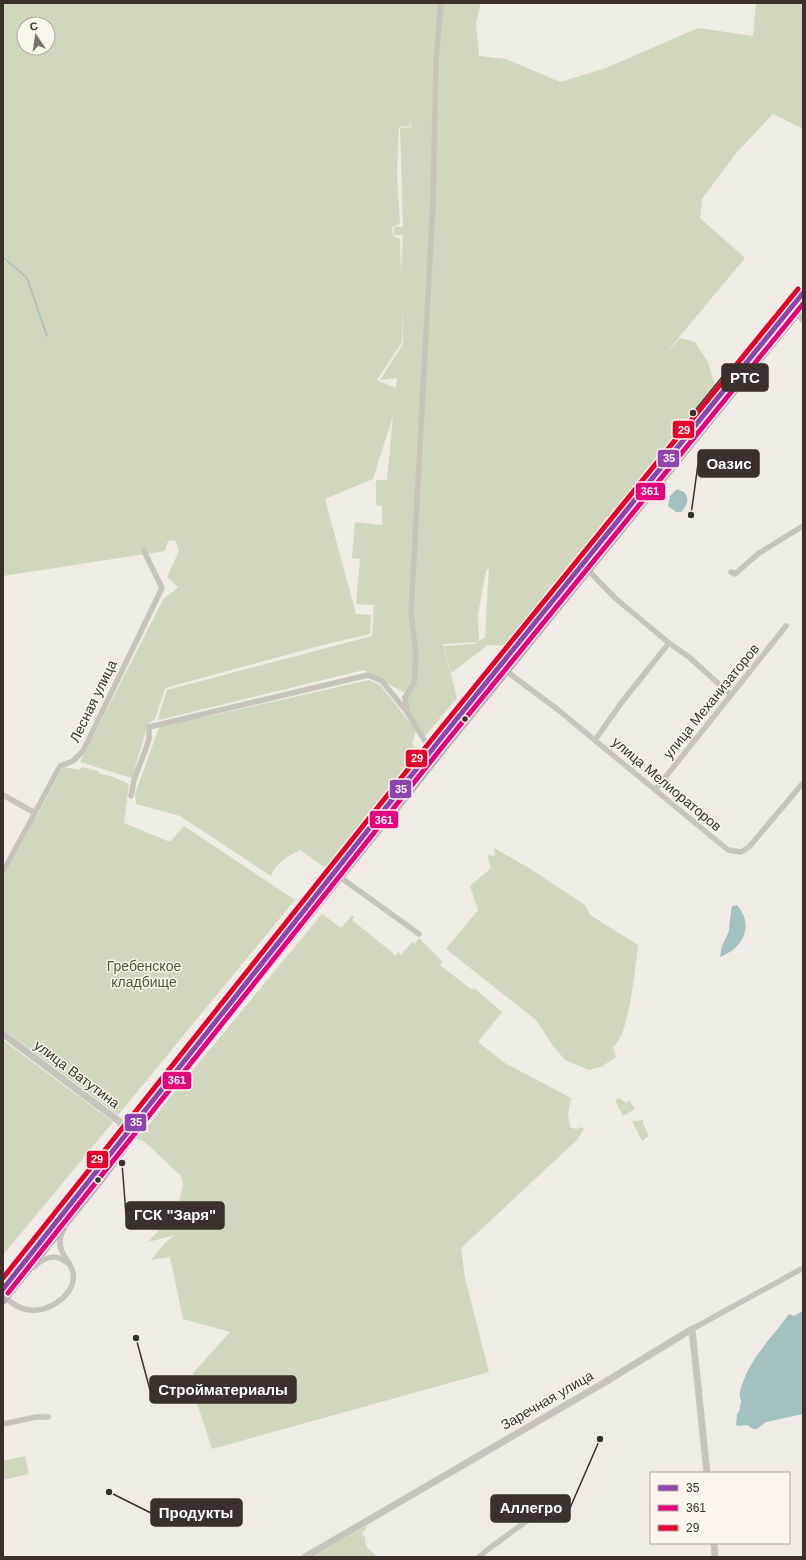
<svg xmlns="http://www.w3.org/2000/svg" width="806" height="1560" font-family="Helvetica,sans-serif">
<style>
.green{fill:#d1d6bf;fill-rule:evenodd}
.water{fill:#a1c2c1}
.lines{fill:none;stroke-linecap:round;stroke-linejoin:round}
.stream{stroke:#a1c2c1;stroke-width:1.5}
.minor{stroke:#c9c3be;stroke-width:5.5}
.tertiary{stroke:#c9c3be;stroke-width:7}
.primary{stroke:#b8b1ad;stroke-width:9}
.bus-1-casing{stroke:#fbf5ee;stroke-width:8}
.bus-2-casing{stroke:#fbf5ee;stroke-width:8}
.bus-3-casing{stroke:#fbf5ee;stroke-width:8}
.bus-1{stroke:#8e44ad;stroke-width:5}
.bus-2{stroke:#e5007d;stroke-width:5}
.bus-3{stroke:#e4002b;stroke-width:5}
.bus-dot{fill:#3b302b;stroke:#fbf5ee;stroke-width:1.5}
.labels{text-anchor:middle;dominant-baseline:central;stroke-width:3;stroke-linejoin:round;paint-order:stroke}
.street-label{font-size:14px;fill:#3b302b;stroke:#fbf5ee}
.park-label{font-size:14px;fill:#4a5a2e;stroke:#fbf5ee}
.leader{fill:none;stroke:#3b302b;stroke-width:1.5}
.callout-dot{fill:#3b302b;stroke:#fbf5ee;stroke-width:1.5}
.callout{fill:#3b302b;stroke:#3b302b;stroke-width:1.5}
.callout-label{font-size:15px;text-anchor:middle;font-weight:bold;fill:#fff}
.line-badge{stroke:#fbf5ee;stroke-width:1.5}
.badge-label{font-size:11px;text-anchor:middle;font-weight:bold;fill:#fff}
</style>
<rect width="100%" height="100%" fill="#f0ebe5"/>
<!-- green -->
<g class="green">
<path d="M 3,3 L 481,3 L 476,23 L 479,56 L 506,59 L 560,82 L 606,68 L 698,28 L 753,36 L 756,3 L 803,3 L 803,129 L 773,114 L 737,152 L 702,199 L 700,218 L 745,258 L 665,354 L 680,338 L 695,342 L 708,362 L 715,385 L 507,646 L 488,645 L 451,673 L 444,646 L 475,644 L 478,642 L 443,644 L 457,698 L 425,736 L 408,711 L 406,690 L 403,692 L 364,670 L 159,720 L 158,718 L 167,690 L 372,636 L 374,605 L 356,604 L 360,559 L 352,558 L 355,522 L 382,525 L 382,506 L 376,505 L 376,480 L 387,480 L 393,416 L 373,479 L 325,499 L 356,614 L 371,615 L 370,634 L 331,643 L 165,688 L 155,719 L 148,724 L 132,778 L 80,762 L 164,598 L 174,591 L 178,587 L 167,577 L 179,551 L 175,540 L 168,541 L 165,551 L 3,576 ZM 24,24 L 48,24 L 48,48 L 24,48 ZM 409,121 L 412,127 L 400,128 L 403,227 L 394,227 L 394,235 L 403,235 L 401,272 L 400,239 L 393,236 L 392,227 L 400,224 L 397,173 L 399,127 L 410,126 ZM 402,306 L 403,344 L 380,380 L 397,378 L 396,388 L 377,380 L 402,342 ZM 489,567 L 485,637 L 479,641 L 478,614 L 486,571 Z"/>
<path d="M 369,680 L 380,685 L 416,730 L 412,744 L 418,751 L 327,869 L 300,850 C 287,857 276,862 271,876 L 180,816 L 136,804 L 135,794 L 160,725 L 191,718 L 201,718 Z"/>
<path d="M 63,767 L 79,770 L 82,767 L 98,771 L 100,774 L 111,776 L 129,784 L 124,823 L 170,842 L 184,826 L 295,900 L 118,1115 L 3,1029 L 3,878 L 30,828 L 30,825 L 37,816 Z"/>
<path d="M 494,848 L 529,868 L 585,905 L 590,915 L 638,945 C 635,967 630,1034 613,1047 L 616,1057 L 601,1067 L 589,1070 L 565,1060 L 553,1046 L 536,1020 L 446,949 L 478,910 L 470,886 L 491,868 L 487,855 L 495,856 Z"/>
<path d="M 322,914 L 341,928 L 352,915 L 354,917 L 352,920 L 393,953 L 395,957 L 398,952 L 401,955 L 412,942 L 415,944 L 419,938 L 442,961 L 440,965 L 472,990 L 474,988 L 502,1012 L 478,1042 L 505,1063 L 571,1098 L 568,1114 L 570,1127 L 576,1129 L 581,1127 L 584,1129 L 577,1140 L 461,1248 L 465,1278 L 489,1372 L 212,1449 L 195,1397 L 193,1373 L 230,1332 L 183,1319 L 170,1257 L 151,1260 L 165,1243 L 175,1235 L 148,1242 L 176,1212 L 183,1186 L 181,1176 L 145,1142 L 136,1139 L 143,1130 L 151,1134 L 146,1129 L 163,1106 Z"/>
<path d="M 3,1037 L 5,1038 L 3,1040 L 113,1122 L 3,1255 Z"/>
<path d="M 619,1098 L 627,1103 L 629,1100 L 635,1109 L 623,1116 L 615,1100 Z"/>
<path d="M 643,1120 L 643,1124 L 649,1136 L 642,1141 L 632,1121 Z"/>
<path d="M 25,1456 L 29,1474 L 3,1480 L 3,1461 Z"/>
<path d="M 368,1525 L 362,1534 L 365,1537 L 366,1546 L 377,1557 L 312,1557 Z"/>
</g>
<!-- water -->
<g class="water">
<path d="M 677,489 L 684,492 C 690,499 687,506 681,512 L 676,512 L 668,506 L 670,496 Z"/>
<path d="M 737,905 C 755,926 743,948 720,957 L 722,946 L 729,931 L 730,919 L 732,906 Z"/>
<path d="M 803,1311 L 803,1414 L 766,1422 L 757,1429 L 753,1429 L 747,1425 L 738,1426 L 736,1425 L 737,1414 L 740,1410 C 739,1406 741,1405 741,1402 C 741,1398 739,1396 740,1392 C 747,1361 771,1339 789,1314 L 794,1316 Z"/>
</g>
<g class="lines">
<!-- stream -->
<path class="stream" d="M 3,257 L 27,278 L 47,336"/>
<!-- minor -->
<g class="minor">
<path d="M 796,314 L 803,320"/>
<path d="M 588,570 L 615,598 L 669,643 L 689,657 L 731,695"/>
<path d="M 731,572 L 735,574 L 759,553 L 803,526"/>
<path d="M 506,671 L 557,709 L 728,850 L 741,852 L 749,847 L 803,783"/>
<path d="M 407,712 L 405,697 L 414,683 L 416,655 L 411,613 L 433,203 L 436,60 L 441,3"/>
<path d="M 595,740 L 622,702 L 669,643"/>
<path d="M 655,790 L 786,626"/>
<path d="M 3,795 L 35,813"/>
<path d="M 131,796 L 134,780 L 145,751 L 149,739 L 149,727 L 368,675 L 382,681 L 407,712 L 425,741 L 433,748"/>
<path d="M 3,872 L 60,766 L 73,761 L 83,751 L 162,588 L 144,551"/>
<path d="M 340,877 L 419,934"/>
<path d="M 34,1267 C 43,1258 55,1253 66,1262"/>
<path d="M 3,1296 C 11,1303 19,1309 30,1310 C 47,1312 70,1298 73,1281 C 77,1260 50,1254 64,1229"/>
<path d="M 692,1329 L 803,1268"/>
<path d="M 3,1424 L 36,1417 L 48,1417"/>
<path d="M 479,1557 L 487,1550 L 535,1515"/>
</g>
<!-- tertiary -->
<g class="tertiary">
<path d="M 3,1034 L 120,1122 L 123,1132 L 121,1141"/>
<path d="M 714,1543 L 715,1557"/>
<path d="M 305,1557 L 602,1384 L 692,1329 L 707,1473"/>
</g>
<!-- primary -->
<g class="primary">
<path d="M 243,996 L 411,789 L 444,747 L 803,305"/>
<path d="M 3,1289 L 438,742 L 803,293"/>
<path d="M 3,1300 L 99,1181 L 125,1146"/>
</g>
<!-- bus-1 casing -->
<g class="bus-1-casing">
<path id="bus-1" d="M 3,1289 L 438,742 L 803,293"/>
</g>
<!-- bus-2 casing -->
<g class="bus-2-casing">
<path id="bus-2" d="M 8,1293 L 443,746 L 803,304"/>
</g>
<!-- bus-3 casing -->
<g class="bus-3-casing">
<path id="bus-3" d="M 3,1278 L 433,738 L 798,289"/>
</g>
<!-- bus-1 -->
<use href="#bus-1" class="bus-1"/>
<!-- bus-2 -->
<use href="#bus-2" class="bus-2"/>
<!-- bus-3 -->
<use href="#bus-3" class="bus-3"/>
</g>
<!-- markers -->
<g class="bus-dot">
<circle cx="465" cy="719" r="3.5"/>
<circle cx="98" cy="1180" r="3.5"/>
</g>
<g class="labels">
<!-- street labels -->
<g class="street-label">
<text transform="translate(93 701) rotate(-64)">Лесная улица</text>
<text transform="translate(711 701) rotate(-51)">улица Механизаторов</text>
<text transform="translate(667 784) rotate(40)">улица Мелиораторов</text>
<text transform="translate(77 1074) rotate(37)">улица Ватутина</text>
<text transform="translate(547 1400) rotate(-30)">Заречная улица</text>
</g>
<!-- park labels -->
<g class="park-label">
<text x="144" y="966">Гребенское<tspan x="144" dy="16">кладбище</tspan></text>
</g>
</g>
<!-- callouts -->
<path class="leader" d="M693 413L722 377M691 515L698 464M122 1163L126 1215M136 1338L150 1390M600 1439L570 1508M109 1492L151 1513"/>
<g class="callout-dot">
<circle cx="693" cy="413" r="4"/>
<circle cx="691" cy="515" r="4"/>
<circle cx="122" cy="1163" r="4"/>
<circle cx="136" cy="1338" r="4"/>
<circle cx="600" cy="1439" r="4"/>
<circle cx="109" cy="1492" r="4"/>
</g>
<g class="callout">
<rect x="722" y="364" width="46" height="27" rx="4"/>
<rect x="698" y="450" width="61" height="27" rx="4"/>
<rect x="126" y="1202" width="98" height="27" rx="4"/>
<rect x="150" y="1376" width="146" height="27" rx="4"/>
<rect x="491" y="1495" width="79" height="27" rx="4"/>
<rect x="151" y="1499" width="91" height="27" rx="4"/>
</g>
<g class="callout-label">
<text x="745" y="383">РТС</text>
<text x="729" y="469">Оазис</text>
<text x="175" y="1220">ГСК "Заря"</text>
<text x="223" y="1395">Стройматериалы</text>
<text x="531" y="1513">Аллегро</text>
<text x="196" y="1518">Продукты</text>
</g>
<g class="line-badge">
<rect x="672" y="420" width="23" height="19" rx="4" fill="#e4002b"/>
<rect x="657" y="449" width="23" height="19" rx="4" fill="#8e44ad"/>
<rect x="635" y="482" width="31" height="19" rx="4" fill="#e5007d"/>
<rect x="405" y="749" width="23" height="19" rx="4" fill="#e4002b"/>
<rect x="389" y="779" width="23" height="20" rx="4" fill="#8e44ad"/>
<rect x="369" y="810" width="30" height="19" rx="4" fill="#e5007d"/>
<rect x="162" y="1071" width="30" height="19" rx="4" fill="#e5007d"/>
<rect x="124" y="1113" width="23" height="19" rx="4" fill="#8e44ad"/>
<rect x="86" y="1150" width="23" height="19" rx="4" fill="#e4002b"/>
</g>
<g class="badge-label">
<text x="684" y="434">29</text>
<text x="669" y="462">35</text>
<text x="650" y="495">361</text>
<text x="417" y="762">29</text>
<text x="401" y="793">35</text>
<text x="384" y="824">361</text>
<text x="177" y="1084">361</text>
<text x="136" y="1126">35</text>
<text x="97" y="1163">29</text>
</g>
<!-- border -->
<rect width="806" height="1560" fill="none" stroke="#3b302b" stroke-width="8"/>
<!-- legend -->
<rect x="650" y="1472" width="140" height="72" fill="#fbf5ee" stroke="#aea6a0"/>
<rect x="658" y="1485" width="20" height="6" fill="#8e44ad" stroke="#aea6a0"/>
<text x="686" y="1492" font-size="12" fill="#3b302b">35</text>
<rect x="658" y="1505" width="20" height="6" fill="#e5007d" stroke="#aea6a0"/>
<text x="686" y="1512" font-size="12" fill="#3b302b">361</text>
<rect x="658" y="1525" width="20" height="6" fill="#e4002b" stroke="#aea6a0"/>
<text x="686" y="1532" font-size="12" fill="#3b302b">29</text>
<!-- north arrow -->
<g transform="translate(36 36) rotate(347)"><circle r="19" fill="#fbf5ee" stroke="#aea6a0"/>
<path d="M0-3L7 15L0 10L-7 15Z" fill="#7a716c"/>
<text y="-6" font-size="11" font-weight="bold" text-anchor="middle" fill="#3b302b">С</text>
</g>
</svg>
